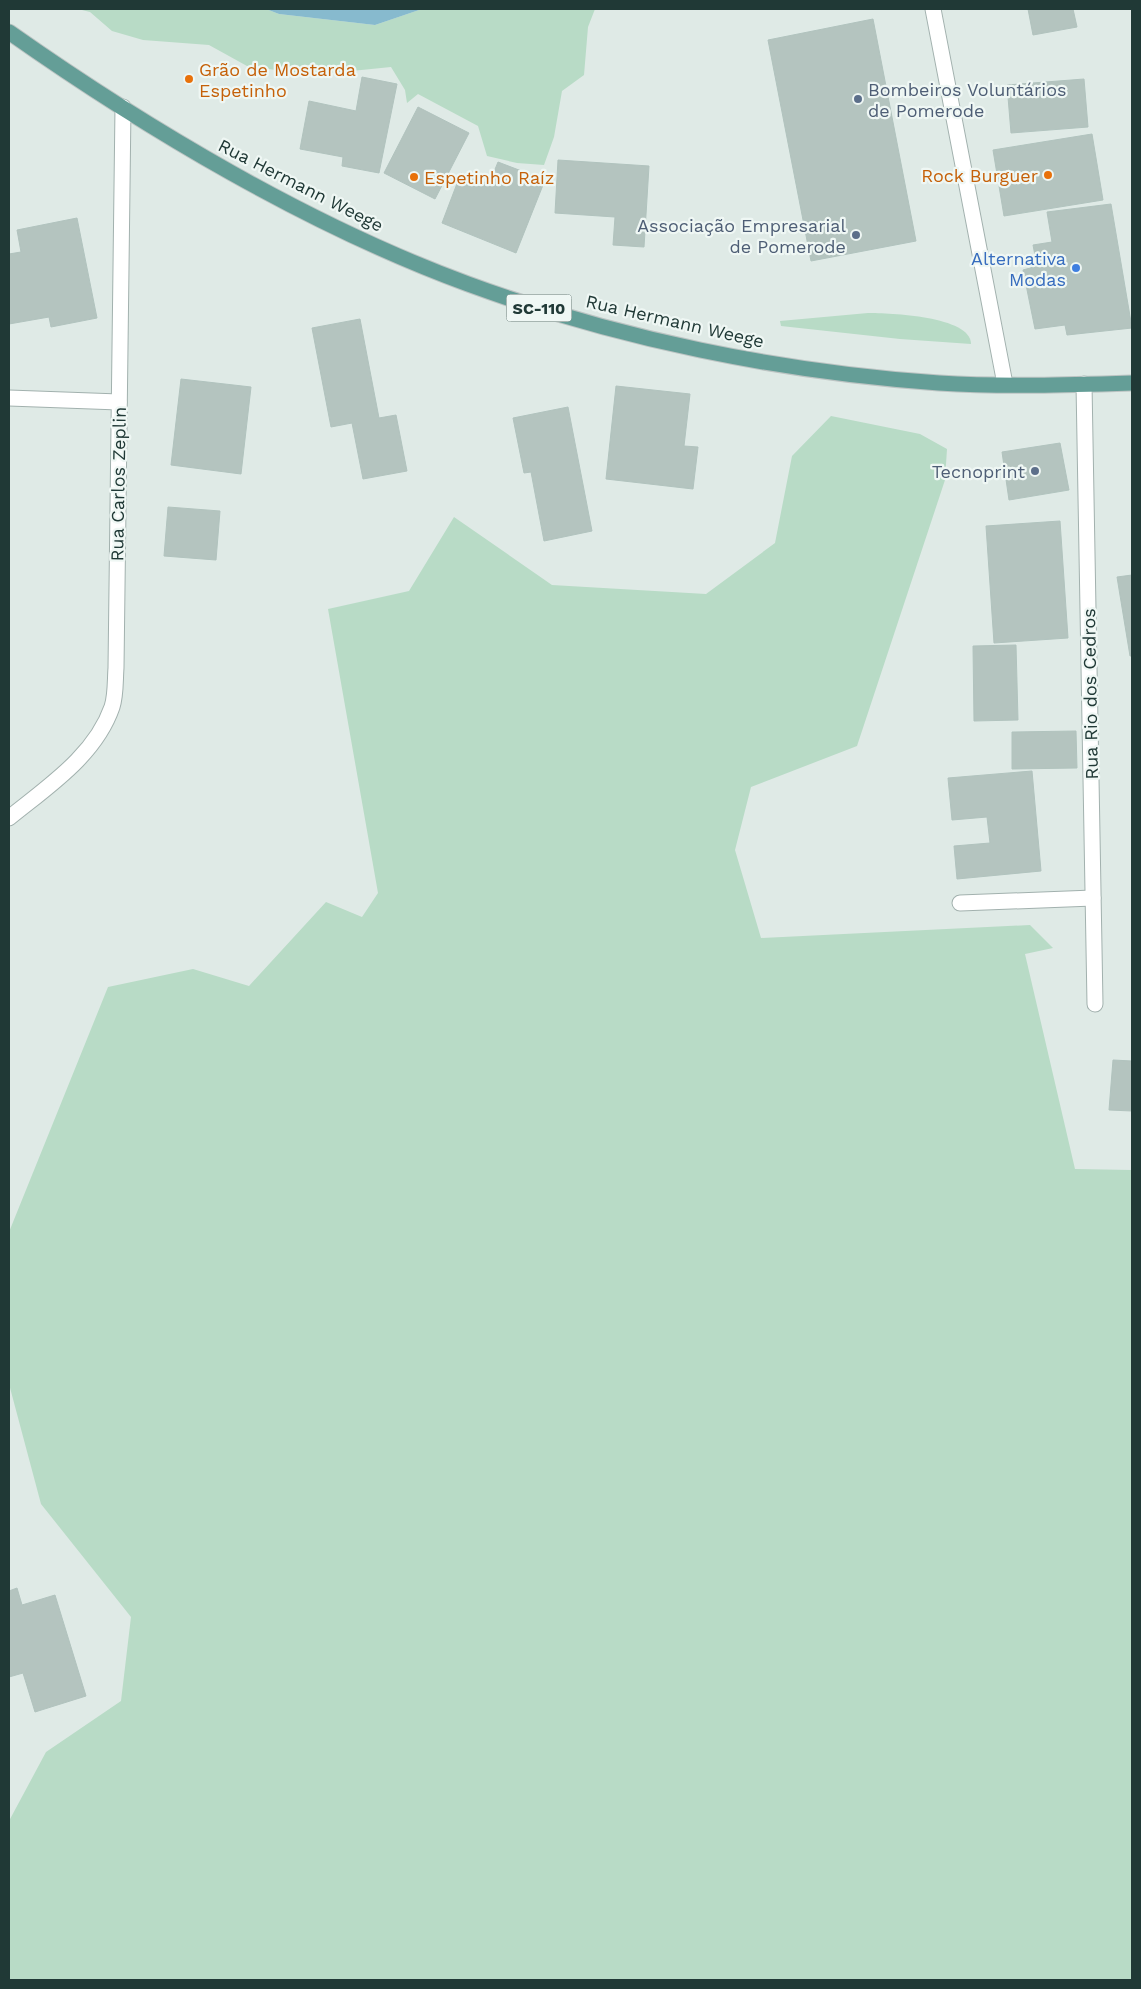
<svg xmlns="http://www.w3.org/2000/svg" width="1141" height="1989" font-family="'Work Sans',sans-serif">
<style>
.green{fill:#b8dbc6}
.water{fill:#87bace}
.building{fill:#b4c4bf;stroke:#b1c3be}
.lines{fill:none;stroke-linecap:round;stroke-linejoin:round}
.minor-casing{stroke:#a2b1ae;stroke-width:17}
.primary-casing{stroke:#bcc4c3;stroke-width:17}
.minor{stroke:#fff;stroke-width:15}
.primary{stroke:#649e97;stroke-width:15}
.food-dot{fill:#e8710a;stroke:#eff7f4;stroke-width:2}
.service-dot{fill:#5c6f8a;stroke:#eff7f4;stroke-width:2}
.shop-dot{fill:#3f7fe0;stroke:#eff7f4;stroke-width:2}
.labels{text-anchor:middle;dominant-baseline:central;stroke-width:4.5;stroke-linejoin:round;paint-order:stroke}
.shield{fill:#eff7f4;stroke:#5e726f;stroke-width:1}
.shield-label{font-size:16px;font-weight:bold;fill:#203936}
.food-label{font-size:18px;fill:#c56008;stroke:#eff7f4;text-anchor:start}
.service-label{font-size:18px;fill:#4e5e75;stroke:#eff7f4;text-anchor:end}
.street-label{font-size:18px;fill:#203936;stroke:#eff7f4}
.shop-label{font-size:18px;fill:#366cbe;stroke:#eff7f4;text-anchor:end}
</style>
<rect width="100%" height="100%" fill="#dfeae6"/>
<!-- green -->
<g class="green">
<path d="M 78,9 L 266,9 L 279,14 L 375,25 L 422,9 L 595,9 L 588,27 L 584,75 L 562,91 L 554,137 L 544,165 L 517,163 L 487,156 L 478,126 L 418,94 L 407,103 L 405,90 L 391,67 L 312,75 L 247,66 L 209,45 L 143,40 L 112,31 L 90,12 Z"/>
<path d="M 868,313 C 889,313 971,316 971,344 L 900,339 L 781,326 L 780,321 Z"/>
<path d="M 831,416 L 920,434 L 947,449 L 945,480 L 857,746 L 751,787 L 735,850 L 761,938 L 1030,925 L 1053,948 L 1025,954 L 1075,1169 L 1132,1170 L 1132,1980 L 9,1980 L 9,1821 L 46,1752 L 121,1701 L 131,1617 L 41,1504 L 9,1384 L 9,1232 L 108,987 L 193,969 L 249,986 L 326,902 L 362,917 L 378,893 L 328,609 L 409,591 L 454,517 L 552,585 L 706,594 L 775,543 L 792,456 Z"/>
</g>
<!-- water -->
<path class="water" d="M 266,9 L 422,9 L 375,25 L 279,14 Z"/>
<!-- building -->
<g class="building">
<path d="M 1028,9 L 1073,9 L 1077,27 L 1033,35 Z"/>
<path d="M 873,19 L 916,241 L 811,261 L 768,40 Z"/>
<path d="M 362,77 L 397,84 L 379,173 L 342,166 L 343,157 L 300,149 L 309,101 L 356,111 Z"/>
<path d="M 1084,79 L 1088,127 L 1011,133 L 1007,85 Z"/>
<path d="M 418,107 L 469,133 L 435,199 L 384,173 Z"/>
<path d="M 1092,134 L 1103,200 L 1004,216 L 993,150 Z"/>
<path d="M 558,160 L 649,166 L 644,247 L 613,245 L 615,217 L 555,213 Z"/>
<path d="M 498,162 L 545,180 L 516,253 L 442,223 L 461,173 L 489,184 Z"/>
<path d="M 1111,204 L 1132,328 L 1067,335 L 1065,325 L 1035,329 L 1023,270 L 1037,266 L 1033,245 L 1052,242 L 1047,212 Z"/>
<path d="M 77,218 L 97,318 L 51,327 L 49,317 L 9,324 L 9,254 L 21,252 L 17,230 Z"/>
<path d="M 360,319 L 379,418 L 396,415 L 407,471 L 363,479 L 352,423 L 331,427 L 312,328 Z"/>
<path d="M 181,379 L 251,387 L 241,474 L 171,465 Z"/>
<path d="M 616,386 L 690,394 L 684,446 L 698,447 L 693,489 L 606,479 Z"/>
<path d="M 568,407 L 592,531 L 544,541 L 531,472 L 524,473 L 513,418 Z"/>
<path d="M 1060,443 L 1069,490 L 1009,500 L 1002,452 Z"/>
<path d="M 168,507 L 220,511 L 216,560 L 164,556 Z"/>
<path d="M 1060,521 L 1068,638 L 994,643 L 986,526 Z"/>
<path d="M 1132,575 L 1132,656 L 1130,656 L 1117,577 Z"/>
<path d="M 1016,645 L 1018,720 L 974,721 L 973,646 Z"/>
<path d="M 1076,731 L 1077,768 L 1012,769 L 1012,732 Z"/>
<path d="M 1032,771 L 1041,871 L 957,879 L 954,846 L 990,843 L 987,817 L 952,820 L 948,778 Z"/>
<path d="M 1113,1060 L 1132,1061 L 1132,1111 L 1109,1110 Z"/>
<path d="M 17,1588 L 22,1605 L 55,1595 L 86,1696 L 35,1712 L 23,1673 L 9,1677 L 9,1591 Z"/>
</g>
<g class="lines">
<!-- minor casing -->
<g class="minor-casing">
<g id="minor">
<path d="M 933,9 L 1005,384"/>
<path d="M 1084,384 L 1095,1004"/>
<path d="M 9,398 L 119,402"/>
<path d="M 9,818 C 47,787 95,756 112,707 C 116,695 115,680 116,668 L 123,107"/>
<path d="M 960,903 L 1093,898"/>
</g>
</g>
<!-- primary casing -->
<g class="primary-casing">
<path id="primary" d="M 9,32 C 147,129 310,226 468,284 C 618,339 780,372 939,383 C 1003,387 1068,385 1132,383"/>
</g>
<!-- minor -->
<use href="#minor" class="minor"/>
<!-- primary -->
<use href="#primary" class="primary"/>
</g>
<!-- markers -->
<g class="food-dot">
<circle cx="189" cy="79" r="5"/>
<circle cx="1048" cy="175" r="5"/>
<circle cx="414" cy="177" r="5"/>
</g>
<g class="service-dot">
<circle cx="858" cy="99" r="5"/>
<circle cx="856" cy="235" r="5"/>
<circle cx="1035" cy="471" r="5"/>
</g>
<circle class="shop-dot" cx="1076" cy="268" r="5"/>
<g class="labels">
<!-- shield labels -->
<rect class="shield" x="506.5" y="294.5" width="65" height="27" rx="4"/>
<g class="shield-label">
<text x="539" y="308">SC-110</text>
</g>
<!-- food labels -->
<g class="food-label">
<text x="199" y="69">Grão de Mostarda<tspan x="199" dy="21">Espetinho</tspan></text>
<text x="1038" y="175" text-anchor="end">Rock Burguer</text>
<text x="424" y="177">Espetinho Raíz</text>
</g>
<!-- service labels -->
<g class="service-label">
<text x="868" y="89" text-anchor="start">Bombeiros Voluntários<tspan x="868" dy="21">de Pomerode</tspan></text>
<text x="846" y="225">Associação Empresarial<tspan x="846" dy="21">de Pomerode</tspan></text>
<text x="1025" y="471">Tecnoprint</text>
</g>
<!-- street labels -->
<g class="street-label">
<text transform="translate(301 185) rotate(27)">Rua Hermann Weege</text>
<text transform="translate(675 321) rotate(13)">Rua Hermann Weege</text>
<text transform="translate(118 484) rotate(-89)">Rua Carlos Zeplin</text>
<text transform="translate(1090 694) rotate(-91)">Rua Rio dos Cedros</text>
</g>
<!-- shop labels -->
<g class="shop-label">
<text x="1066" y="258">Alternativa<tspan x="1066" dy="21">Modas</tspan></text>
</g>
</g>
<!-- border -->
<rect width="1141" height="1989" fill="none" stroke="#203936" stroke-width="20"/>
</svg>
